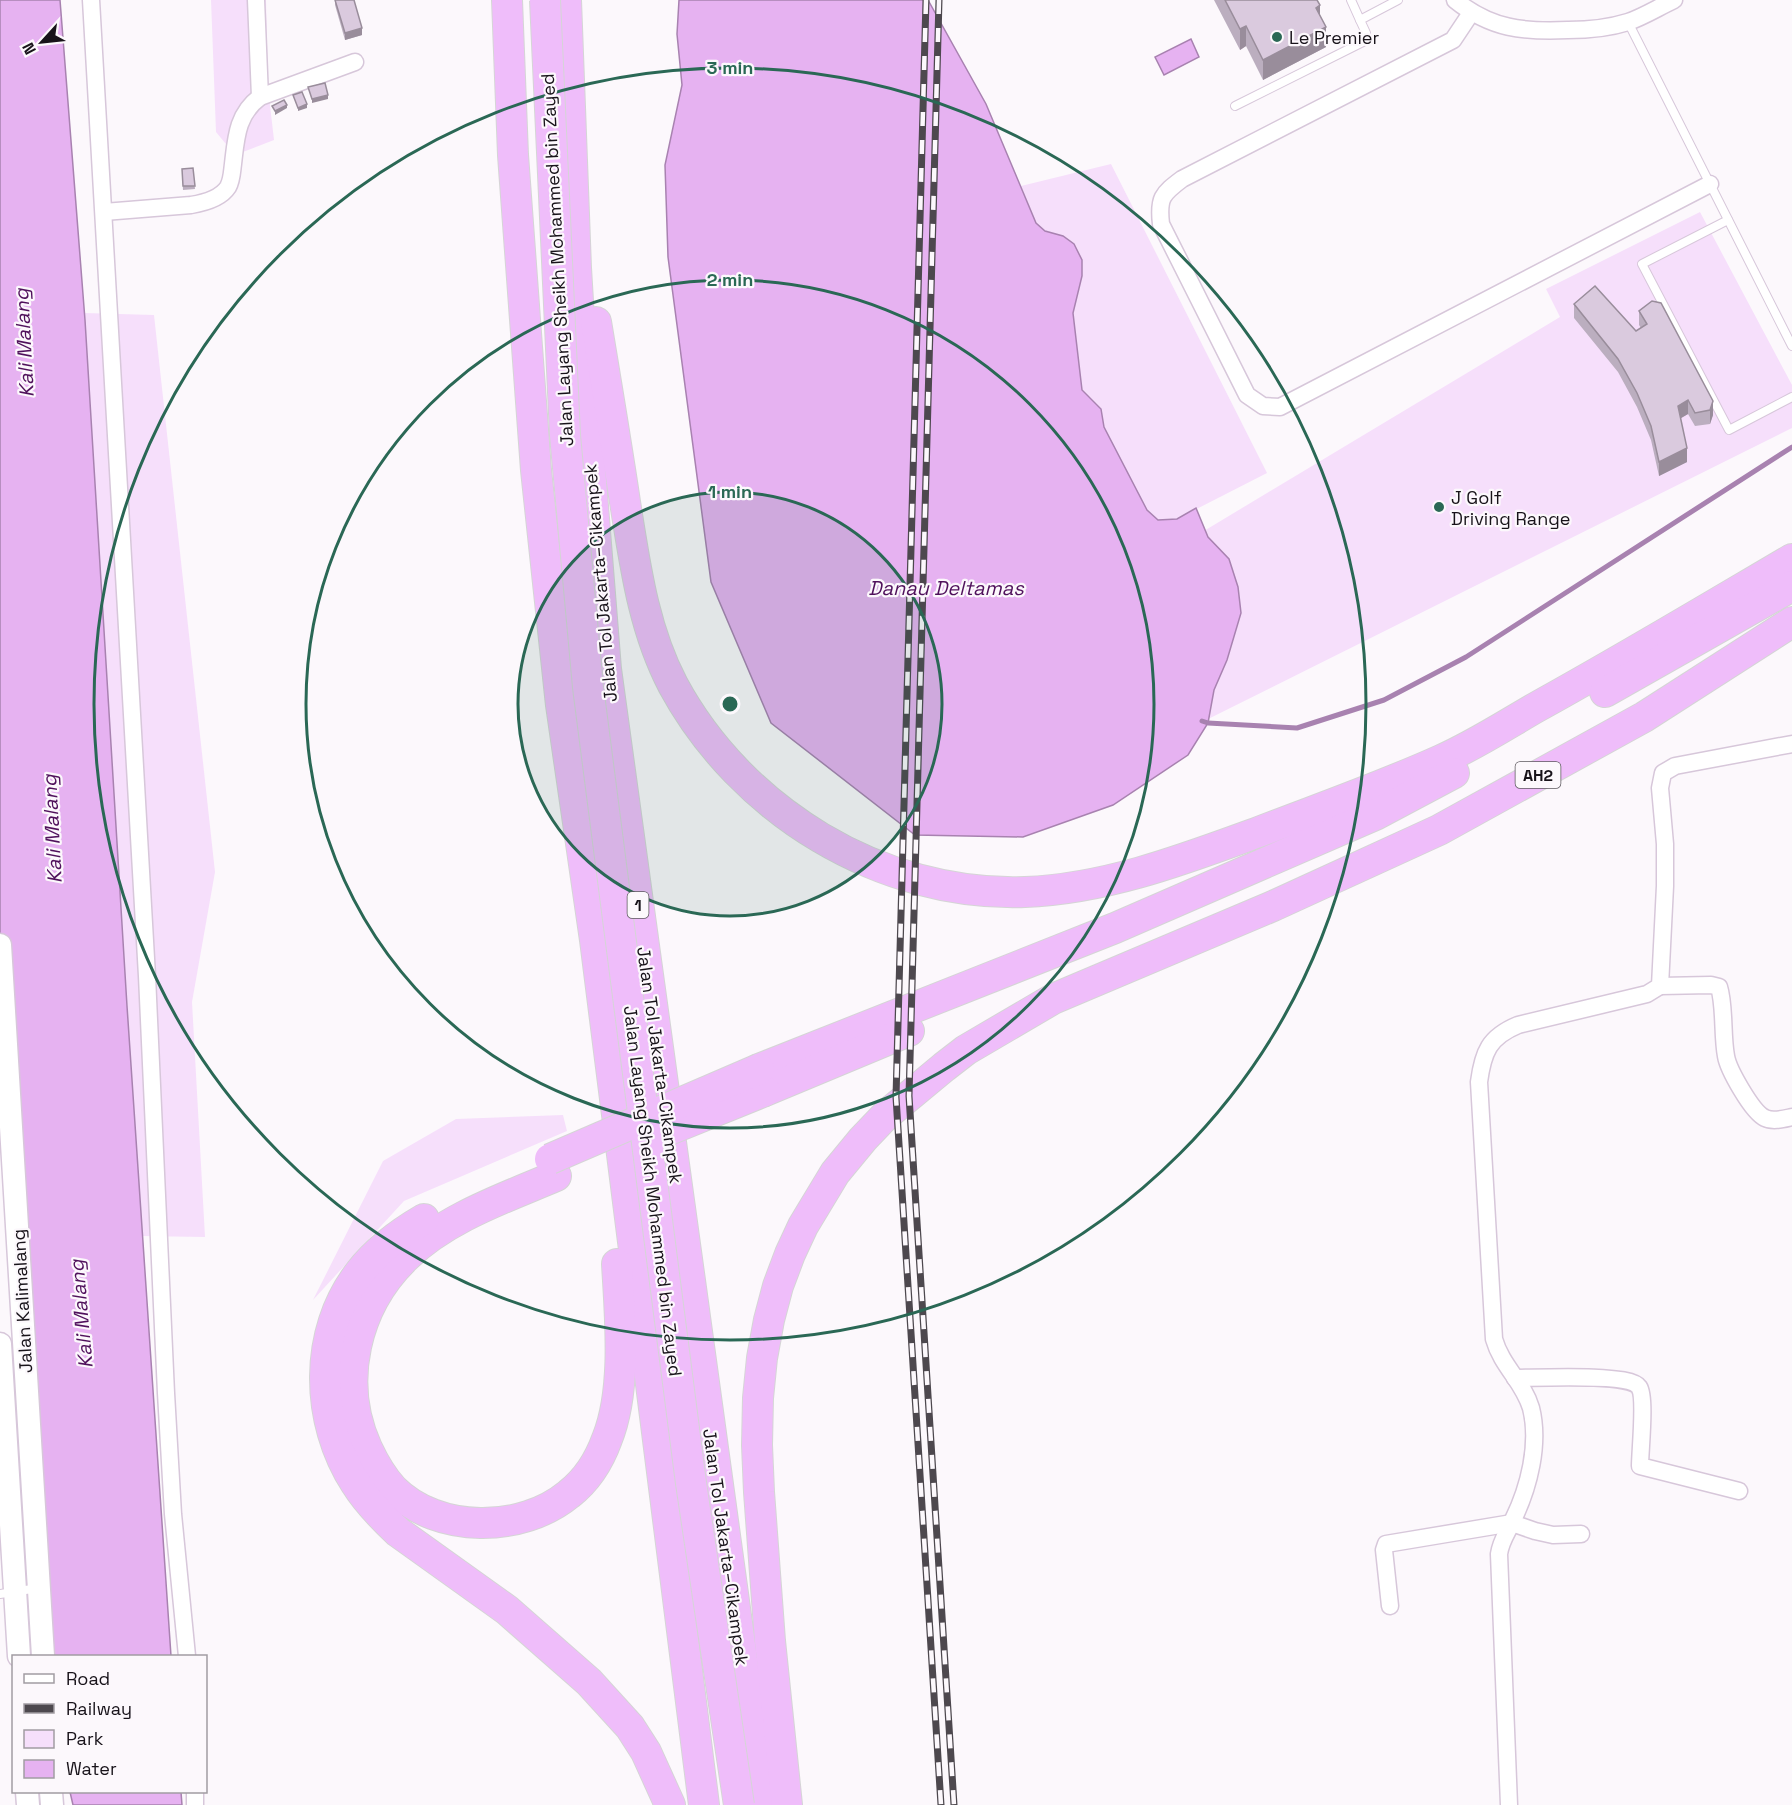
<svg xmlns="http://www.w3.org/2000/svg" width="1792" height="1805" font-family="'Space Grotesk',sans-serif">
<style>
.green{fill:#f6dffb}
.water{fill:#e6b2f1;stroke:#a882b0;stroke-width:1.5}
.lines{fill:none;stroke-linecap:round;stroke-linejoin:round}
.stream{stroke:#a882b0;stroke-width:5}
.service-casing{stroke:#d7c7da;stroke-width:10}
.minor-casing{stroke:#d7c7da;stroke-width:19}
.secondary-casing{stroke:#d7c7da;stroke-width:25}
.motorway-casing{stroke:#d5d5d6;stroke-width:32}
.service{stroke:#fff;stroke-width:8}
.minor{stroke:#fff;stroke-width:16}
.secondary{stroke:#fff;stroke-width:22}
.motorway{stroke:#efbdfa;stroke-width:30}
.rail-casing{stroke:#4d484e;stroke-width:7}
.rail{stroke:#fcf8fc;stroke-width:4.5;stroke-dasharray:14;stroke-linecap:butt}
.motorway-bridge-casing{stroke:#d5d5d6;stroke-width:32;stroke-linecap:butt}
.motorway-bridge{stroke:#efbdfa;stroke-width:30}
.wall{fill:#bbaebf}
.shaded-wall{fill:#998d9b}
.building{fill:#dacade;stroke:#998d9b;stroke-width:1.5}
.ring{fill:none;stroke:#2a6855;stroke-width:3}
.poi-dot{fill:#2a6855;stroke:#fcf8fc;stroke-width:2}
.labels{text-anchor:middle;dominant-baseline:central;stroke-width:4.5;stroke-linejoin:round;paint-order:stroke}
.shield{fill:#fcf8fc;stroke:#5c585e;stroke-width:1.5}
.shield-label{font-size:16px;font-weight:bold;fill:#18131a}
.poi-label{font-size:18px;fill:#18131a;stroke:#fcf8fc;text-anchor:start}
.street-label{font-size:18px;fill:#18131a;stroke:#fcf8fc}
.water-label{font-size:20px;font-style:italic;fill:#50115c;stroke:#fcf8fc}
.centre{fill:#2a6855;stroke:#fcf8fc;stroke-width:3}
.ring-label{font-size:18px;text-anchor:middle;font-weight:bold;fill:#2a6855;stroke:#fcf8fc;stroke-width:4.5;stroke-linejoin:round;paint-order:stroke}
</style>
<rect width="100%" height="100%" fill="#fcf8fc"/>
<!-- green -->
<g class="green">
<path d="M 211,0 L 266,0 L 268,88 L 274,140 L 235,155 L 216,132 Z"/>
<path d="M 1111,164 L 1267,473 L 1177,519 L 1158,520 L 1147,510 L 1104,427 L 1101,409 L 1082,390 L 1073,313 L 1082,276 L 1063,236 L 1045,231 L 1036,223 L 1021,186 Z"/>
<path d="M 1700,212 L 1792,385 L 1792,428 L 1184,731 L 1114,585 L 1560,317 L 1546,289 Z"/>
<path d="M 84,313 L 154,315 L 215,872 L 192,1002 L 205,1237 L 141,1236 Z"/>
<path d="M 563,1115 L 567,1131 L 404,1201 L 313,1300 L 383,1161 L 456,1119 Z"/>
</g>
<!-- water -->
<g class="water">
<path d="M 0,0 L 60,0 L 85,320 L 127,1006 L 171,1656 L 50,1656 L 0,945 Z"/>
<path d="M 679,0 L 928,0 L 986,104 L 1036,223 L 1045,231 L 1063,236 L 1074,244 L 1082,260 L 1082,276 L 1073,313 L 1082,390 L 1101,409 L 1104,427 L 1147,510 L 1158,520 L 1177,519 L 1196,508 L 1208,537 L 1229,559 L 1238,587 L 1241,613 L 1227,660 L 1214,690 L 1208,723 L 1188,755 L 1113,805 L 1023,837 L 915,835 L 771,723 L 711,582 L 668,257 L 665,165 L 682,85 L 677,34 Z"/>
<path d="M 1191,39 L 1199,57 L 1164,75 L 1155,57 Z"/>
<path d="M 70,1792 L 181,1792 L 182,1805 L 73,1805 Z"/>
</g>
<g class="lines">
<!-- stream -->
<path class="stream" d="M 1202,721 L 1208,723 L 1297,728 L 1384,700 L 1466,657 L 1792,447"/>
<!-- service casing -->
<g class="service-casing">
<g id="service">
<path d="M 1351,0 L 1360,20"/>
<path d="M 1628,22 L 1792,346"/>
<path d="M 1235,106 L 1363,42 L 1366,33 L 1360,20 L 1398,0"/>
<path d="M 1728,220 L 1642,264 L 1729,430 L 1792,397"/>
<path d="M 0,1594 L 38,1588"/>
</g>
</g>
<!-- minor casing -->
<g class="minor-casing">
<g id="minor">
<path d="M 91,0 L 147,976 L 166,1393 L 173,1514 L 187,1656"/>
<path d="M 256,0 L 260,97"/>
<path d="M 1455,0 C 1491,29 1523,32 1568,30 C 1588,30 1609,28 1628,22 C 1643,17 1659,7 1674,0"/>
<path d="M 1471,13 L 1453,40 L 1182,179 C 1162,194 1158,198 1161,224 L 1247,395 L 1263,406 L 1280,407 L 1710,184"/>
<path d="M 104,212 L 191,205 C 203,203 221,198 228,187 C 232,180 232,171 233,164 C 236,138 237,114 260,97 L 355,62"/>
<path d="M 1660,986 L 1711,985 L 1719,987 C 1725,1006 1722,1035 1726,1056 C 1728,1069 1752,1112 1765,1118 C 1773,1122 1783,1119 1792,1117"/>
<path d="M 1515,1378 C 1535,1378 1630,1373 1639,1387 C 1646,1397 1640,1451 1640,1466 L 1739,1491"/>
<path d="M 1390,1606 L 1384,1550 L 1386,1544 L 1512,1523 L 1535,1531 L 1553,1535 L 1581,1534"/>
<path d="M 195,1792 L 195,1805"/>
<path d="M 1509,1805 L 1499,1554 C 1501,1540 1508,1532 1513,1520 C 1529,1487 1540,1444 1531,1408 C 1523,1381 1502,1367 1494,1339 L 1479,1082 C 1483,1052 1489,1037 1518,1025 L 1647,994 L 1660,986 L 1665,886 L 1665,844 L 1660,788 L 1663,773 L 1675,766 L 1792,744"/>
</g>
</g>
<!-- secondary casing -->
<g class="secondary-casing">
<g id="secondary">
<path d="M 0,945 L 43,1656"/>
<path d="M 0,1344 L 19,1656"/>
<path d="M 27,1792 L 28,1805"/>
<path d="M 51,1792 L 52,1805"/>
</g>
</g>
<!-- motorway casing -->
<g class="motorway-casing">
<g id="motorway">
<path d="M 507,0 L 513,155 L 536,470 L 561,705 L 595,940 L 704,1805"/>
<path d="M 566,0 L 576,268 L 582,368 L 606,669 L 762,1805"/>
<path d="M 596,322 C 606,382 616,442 625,502 C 635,564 643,628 673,685 C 741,811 881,897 1025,892 C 1105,889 1182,860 1256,833 C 1318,809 1381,787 1441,760 C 1473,746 1504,726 1535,708 C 1622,660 1707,609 1792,559"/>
<path d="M 1605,692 L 1792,586"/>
<path d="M 759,1069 L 1115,928 L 1375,815 L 1454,773"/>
<path d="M 765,1091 L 909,1031"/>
<path d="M 556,1176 C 507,1197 445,1218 406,1257 C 355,1306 337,1382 367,1448 C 374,1463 382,1477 393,1489 C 438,1534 522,1533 569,1494 C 587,1480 599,1461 607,1439 C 627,1390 620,1317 617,1264"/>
<path d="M 424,1219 C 400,1233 377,1250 360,1272 C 313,1332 315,1421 356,1484 C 367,1502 382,1517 398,1532 L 507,1610 L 589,1682 L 630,1727 L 646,1752 L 670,1805"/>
<path d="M 787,1805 L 770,1641 L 759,1492 L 757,1445 L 758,1398 L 762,1358 L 769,1320 L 778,1286 L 790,1254 L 803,1226 L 835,1173 L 863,1139 L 885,1116 L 944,1067 L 966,1050 L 1053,999 L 1273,906 L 1439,830 L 1644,717 L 1792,622"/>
</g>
</g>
<!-- service -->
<use href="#service" class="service"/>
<!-- minor -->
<use href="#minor" class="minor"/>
<!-- secondary -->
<use href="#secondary" class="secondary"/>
<!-- motorway -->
<use href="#motorway" class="motorway"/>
<!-- rail casing -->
<g class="rail-casing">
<g id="rail">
<path d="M 926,0 L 896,1097 L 941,1805"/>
<path d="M 939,0 L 909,1096 L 954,1805"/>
</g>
</g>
<!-- rail -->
<use href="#rail" class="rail"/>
<!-- motorway-bridge casing -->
<g class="motorway-bridge-casing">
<g id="motorway-bridge">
<path d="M 545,0 L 565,435 L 588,687 L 691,1483 L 739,1805"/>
<path d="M 654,1136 L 765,1091"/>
<path d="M 550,1159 L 759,1069"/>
</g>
</g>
<!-- motorway-bridge -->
<use href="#motorway-bridge" class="motorway-bridge"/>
</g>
<!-- wall -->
<g class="wall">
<path d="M 335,0 L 354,0 L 362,35 L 345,40 L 335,5 Z"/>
<path d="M 1214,0 L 1317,0 L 1326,47 L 1263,80 L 1246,46 L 1240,50 Z"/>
<path d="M 193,168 L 195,189 L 183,190 L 182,169 Z"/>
<path d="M 1652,301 L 1713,415 L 1710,424 L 1695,426 L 1688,414 L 1680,418 L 1687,462 L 1659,476 L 1651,440 L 1637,407 L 1618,372 L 1574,318 L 1574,304 L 1636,331 L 1641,328 L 1639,325 L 1639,311 Z"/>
</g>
<!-- shaded-wall -->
<g class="shaded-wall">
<path d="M 1320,5 L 1320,25 L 1316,8 Z"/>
<path d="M 1246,26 L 1246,46 L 1240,50 L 1240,29 Z"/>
<path d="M 1326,27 L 1326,47 L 1263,80 L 1263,60 Z"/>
<path d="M 362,28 L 362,35 L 345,40 L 345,33 Z"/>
<path d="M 328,95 L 328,99 L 312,103 L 312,99 Z"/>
<path d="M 307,104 L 307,108 L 298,111 L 298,108 Z"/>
<path d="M 287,105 L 287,108 L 275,115 L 275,111 Z"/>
<path d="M 1688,400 L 1688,414 L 1678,420 L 1678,406 Z"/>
<path d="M 1713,401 L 1713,415 L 1710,424 L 1710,410 Z"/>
<path d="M 1687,448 L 1687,462 L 1659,476 L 1659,462 Z"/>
</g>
<!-- building -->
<g class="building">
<path d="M 335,0 L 354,0 L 362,28 L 345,33 Z"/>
<path d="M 1225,0 L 1317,0 L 1320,5 L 1316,8 L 1326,27 L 1263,60 L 1246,26 L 1240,29 Z"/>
<path d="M 325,83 L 328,95 L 312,99 L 308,87 Z"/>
<path d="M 302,92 L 307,104 L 298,108 L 293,95 Z"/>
<path d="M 284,100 L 287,105 L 275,111 L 272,106 Z"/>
<path d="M 193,168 L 195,186 L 183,186 L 182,169 Z"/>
<path d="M 1595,286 L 1636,331 L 1647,324 L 1639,311 L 1652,301 L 1661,303 L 1713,401 L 1710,410 L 1695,413 L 1688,400 L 1678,406 L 1687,448 L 1659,462 L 1651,426 L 1637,393 L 1618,359 L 1574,304 Z"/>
</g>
<!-- distance rings -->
<circle cx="730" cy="704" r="212" fill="#2a6855" fill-opacity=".12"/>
<g class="ring">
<circle cx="730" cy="704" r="212"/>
<circle cx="730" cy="704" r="424"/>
<circle cx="730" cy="704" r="636"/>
</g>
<!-- markers -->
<g class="poi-dot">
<circle cx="1277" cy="37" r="6"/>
<circle cx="1439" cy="507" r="6"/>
</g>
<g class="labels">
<!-- shield labels -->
<g class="shield">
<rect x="1515.5" y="762" width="45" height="26" rx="4.5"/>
<rect x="627.5" y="892" width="21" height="26" rx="4.5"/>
</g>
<g class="shield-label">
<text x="1538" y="775">AH2</text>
<text x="638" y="905">1</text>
</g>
<!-- poi labels -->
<g class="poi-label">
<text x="1289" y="37">Le Premier</text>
<text x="1451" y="497">J Golf<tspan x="1451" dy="21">Driving Range</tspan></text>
</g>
<!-- street labels -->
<g class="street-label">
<text transform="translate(557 260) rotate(-93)">Jalan Layang Sheikh Mohammed bin Zayed</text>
<text transform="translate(600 583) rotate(-95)">Jalan Tol Jakarta–Cikampek</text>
<text transform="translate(660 1065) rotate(82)">Jalan Tol Jakarta–Cikampek</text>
<text transform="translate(653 1191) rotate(83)">Jalan Layang Sheikh Mohammed bin Zayed</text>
<text transform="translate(22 1301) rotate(-93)">Jalan Kalimalang</text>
<text transform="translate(726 1547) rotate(82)">Jalan Tol Jakarta–Cikampek</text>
</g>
<!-- water labels -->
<g class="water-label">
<text transform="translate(24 343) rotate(-93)">Kali Malang</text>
<text x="946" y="588">Danau Deltamas</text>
<text transform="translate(52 829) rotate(-93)">Kali Malang</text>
<text transform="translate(81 1314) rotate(-95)">Kali Malang</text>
</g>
</g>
<circle cx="730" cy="704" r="9" class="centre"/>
<g class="ring-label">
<text x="730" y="74">3 min</text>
<text x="730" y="286">2 min</text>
<text x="730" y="498">1 min</text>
</g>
<!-- legend -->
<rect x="12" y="1655" width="195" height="138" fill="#fcf8fc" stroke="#a19ca2" stroke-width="1.5"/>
<rect x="24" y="1674" width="30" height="9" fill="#ffffff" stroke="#a19ca2" stroke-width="1.5"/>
<text x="66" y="1685" font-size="18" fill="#18131a">Road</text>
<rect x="24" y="1704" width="30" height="9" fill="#4d484e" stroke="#a19ca2" stroke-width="1.5"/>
<text x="66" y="1715" font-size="18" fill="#18131a">Railway</text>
<rect x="24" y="1730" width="30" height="18" fill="#f6dffb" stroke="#a19ca2" stroke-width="1.5"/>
<text x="66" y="1745" font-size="18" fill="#18131a">Park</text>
<rect x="24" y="1760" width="30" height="18" fill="#e6b2f1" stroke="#a19ca2" stroke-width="1.5"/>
<text x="66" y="1775" font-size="18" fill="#18131a">Water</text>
<!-- north arrow -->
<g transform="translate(42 42) rotate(243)" stroke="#fcf8fc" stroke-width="4.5" paint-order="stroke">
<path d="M0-4.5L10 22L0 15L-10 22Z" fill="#18131a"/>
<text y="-9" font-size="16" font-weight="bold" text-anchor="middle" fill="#18131a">N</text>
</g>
</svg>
